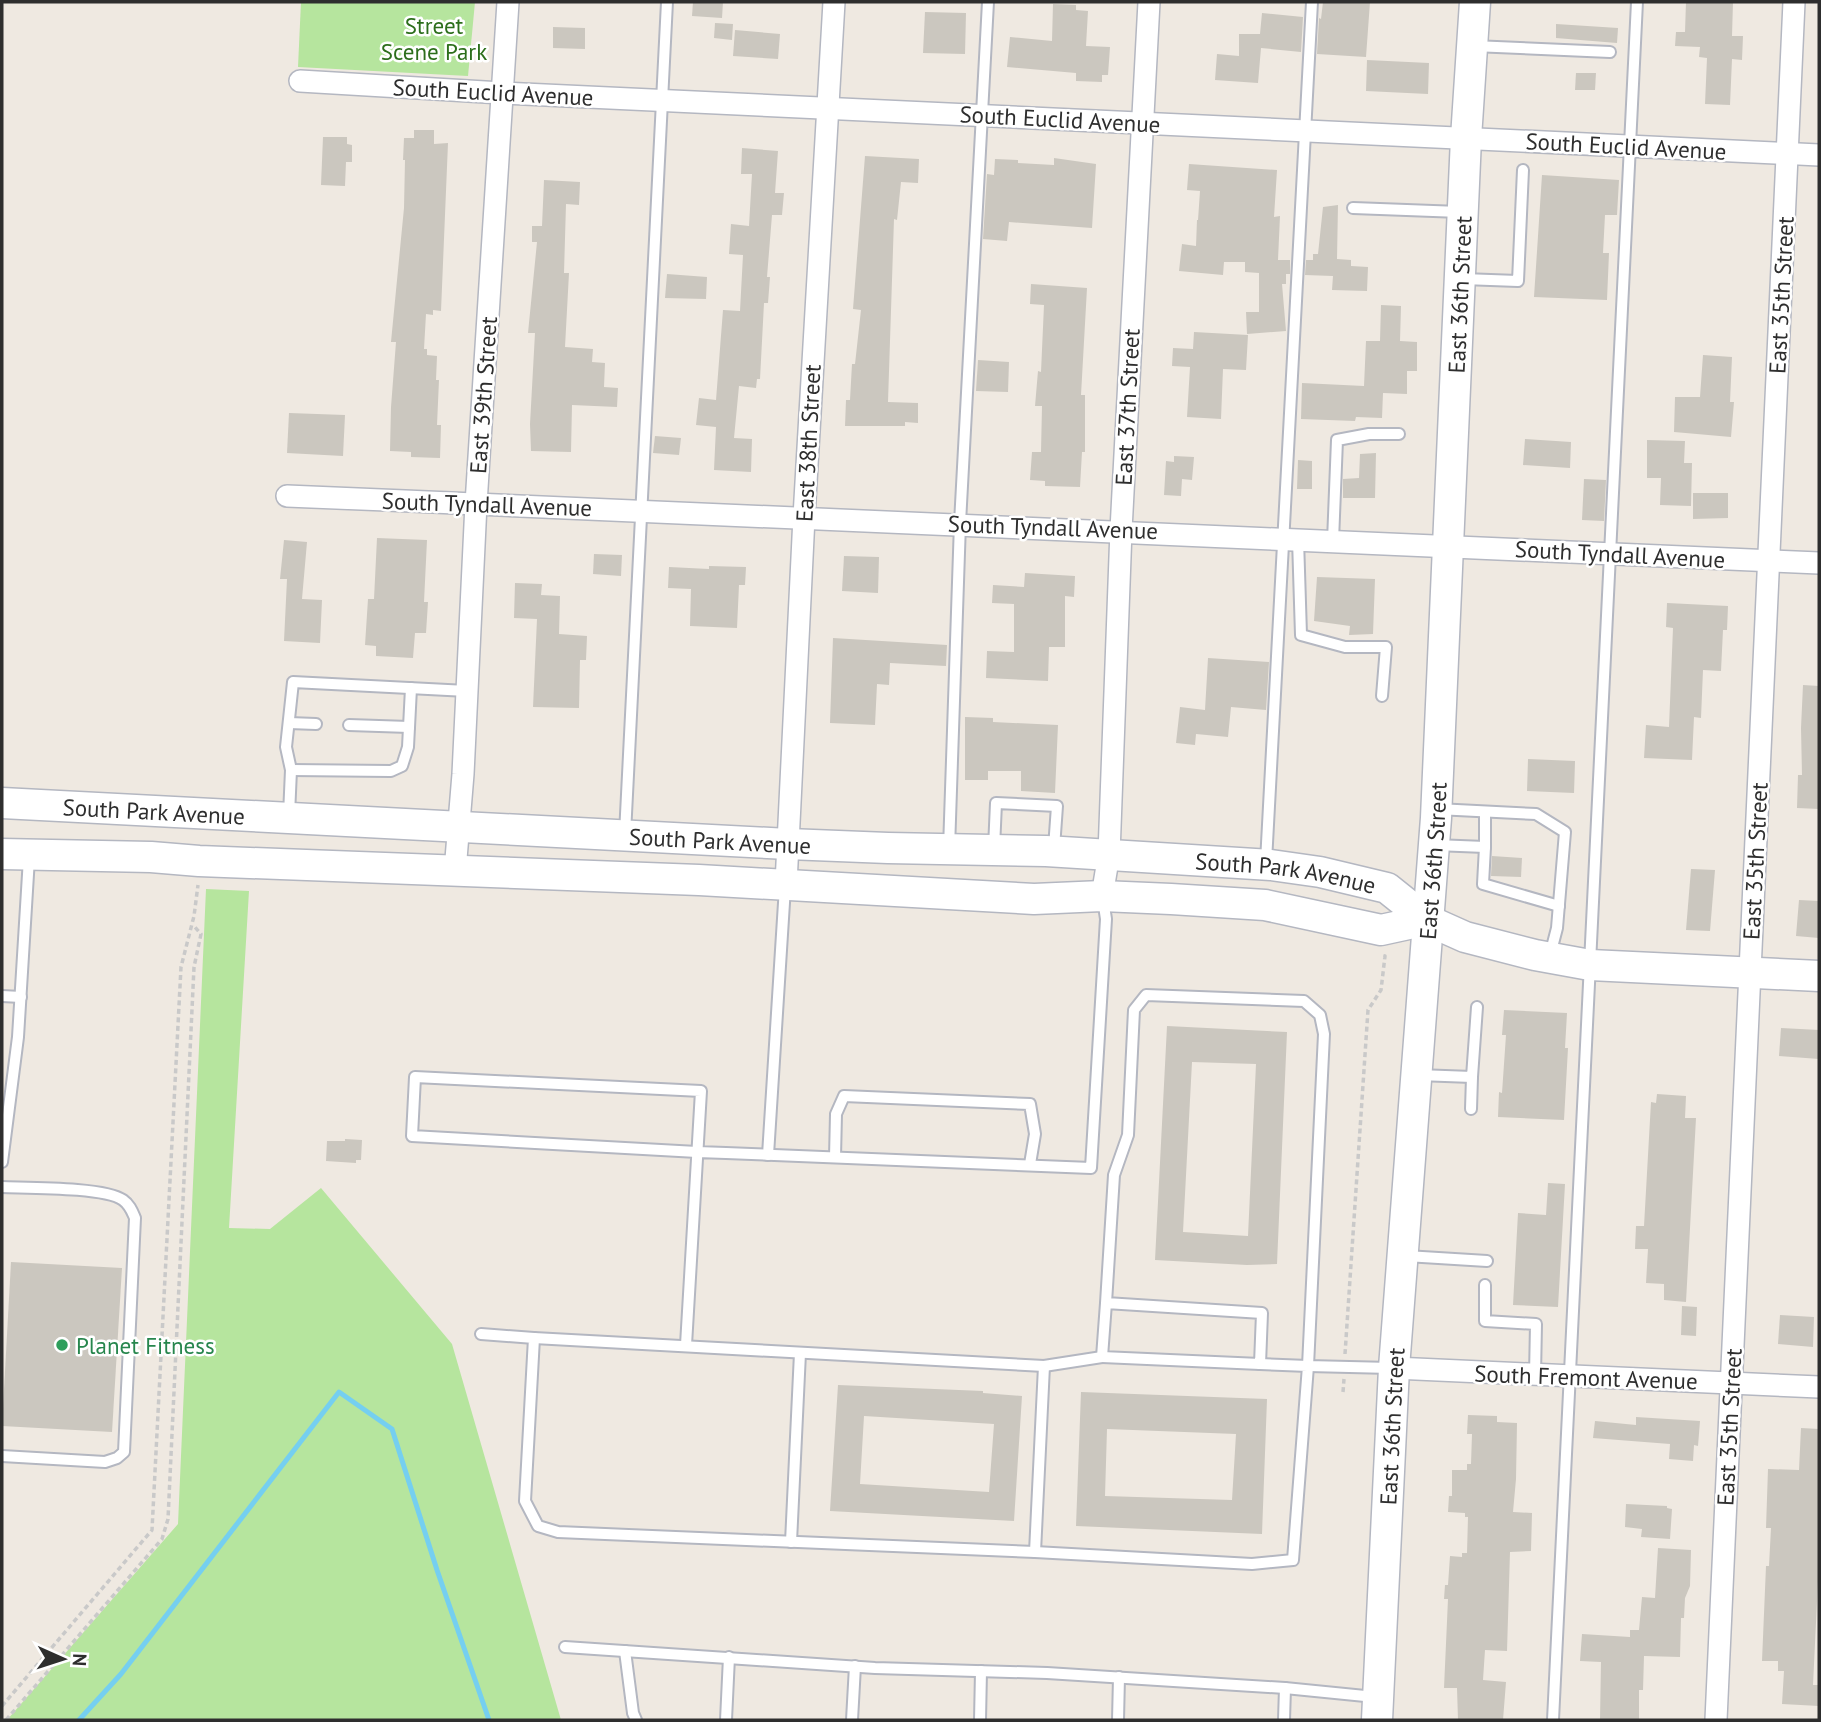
<svg xmlns="http://www.w3.org/2000/svg" width="1821" height="1722" font-family="'PT Sans',sans-serif">
<style>
.green{fill:#b6e59e}
.lines{fill:none;stroke-linecap:round;stroke-linejoin:round}
.stream{stroke:#75cff0;stroke-width:5}
.building{fill:#cbc7bf;fill-rule:evenodd}
.lane-casing{stroke:#b4b7c1;stroke-width:14}
.street-casing{stroke:#b4b7c1;stroke-width:24}
.secondary-casing{stroke:#b4b7c1;stroke-width:33}
.path{stroke:#c9c9c9;stroke-width:3.5;stroke-dasharray:5 3.5;stroke-linecap:butt}
.lane{stroke:#fff;stroke-width:10}
.street{stroke:#fff;stroke-width:21}
.secondary{stroke:#fff;stroke-width:30}
.leisure-dot{fill:#2e9e5b;stroke:#fff;stroke-width:2.5}
.labels{text-anchor:middle;dominant-baseline:central;stroke-width:5;stroke-linejoin:round;paint-order:stroke}
.park-label{font-size:23px;fill:#2c6e1b;stroke:#fff}
.street-label{font-size:23px;fill:#2e2e2e;stroke:#fff}
.leisure-label{font-size:23px;fill:#27864d;stroke:#fff;text-anchor:start}
</style>
<rect width="100%" height="100%" fill="#efe9e1"/>
<!-- green -->
<g class="green">
<path d="M 301,2 L 475,2 L 468,76 L 298,67 Z"/>
<path d="M 206,889 L 249,891 L 229,1228 L 270,1229 L 321,1188 L 452,1344 L 561,1720 L 7,1720 L 178,1524 Z"/>
</g>
<g class="lines">
<!-- stream -->
<path class="stream" d="M 79,1720 L 121,1674 L 339,1392 L 392,1429 L 437,1570 L 489,1720"/>
</g>
<!-- building -->
<g class="building">
<path d="M 693,2 L 723,2 L 722,18 L 692,16 Z"/>
<path d="M 1323,2 L 1370,2 L 1366,57 L 1317,54 L 1319,18 L 1321,19 Z"/>
<path d="M 1686,2 L 1733,2 L 1732,36 L 1743,36 L 1742,60 L 1732,59 L 1730,105 L 1705,104 L 1707,58 L 1699,57 L 1700,47 L 1675,46 L 1676,32 L 1685,32 Z"/>
<path d="M 1053,4 L 1076,5 L 1076,10 L 1088,11 L 1086,46 L 1110,47 L 1108,75 L 1102,75 L 1102,82 L 1076,81 L 1076,73 L 1007,67 L 1010,37 L 1052,41 Z"/>
<path d="M 925,12 L 966,13 L 965,54 L 923,53 Z"/>
<path d="M 1262,13 L 1303,17 L 1301,52 L 1261,48 L 1258,83 L 1215,80 L 1217,54 L 1239,56 L 1239,34 L 1260,34 Z"/>
<path d="M 715,23 L 733,24 L 732,40 L 714,38 Z"/>
<path d="M 1556,24 L 1618,28 L 1617,43 L 1556,38 Z"/>
<path d="M 553,27 L 585,28 L 585,49 L 553,48 Z"/>
<path d="M 735,30 L 780,34 L 778,59 L 733,56 Z"/>
<path d="M 1367,60 L 1429,63 L 1428,94 L 1366,91 Z"/>
<path d="M 1576,73 L 1596,73 L 1595,90 L 1575,90 Z"/>
<path d="M 414,130 L 434,130 L 434,144 L 448,143 L 441,311 L 433,310 L 433,315 L 426,314 L 424,349 L 427,349 L 427,355 L 437,356 L 436,380 L 439,380 L 437,425 L 441,425 L 440,458 L 411,457 L 411,452 L 390,451 L 391,407 L 396,342 L 391,342 L 404,208 L 405,160 L 403,160 L 404,138 L 414,138 Z"/>
<path d="M 323,137 L 347,137 L 347,144 L 352,145 L 352,162 L 346,162 L 345,186 L 321,185 Z"/>
<path d="M 742,148 L 778,151 L 775,193 L 784,193 L 782,215 L 772,215 L 767,277 L 770,277 L 768,303 L 764,303 L 760,379 L 757,379 L 756,388 L 739,386 L 734,438 L 752,439 L 751,472 L 714,470 L 716,427 L 696,425 L 699,398 L 716,400 L 723,310 L 740,311 L 743,255 L 729,254 L 731,224 L 749,226 L 752,174 L 741,174 Z"/>
<path d="M 865,156 L 919,159 L 918,183 L 901,182 L 897,220 L 894,219 L 888,402 L 918,403 L 918,423 L 905,422 L 905,426 L 845,426 L 846,400 L 850,400 L 852,364 L 855,364 L 861,310 L 853,309 Z"/>
<path d="M 1054,158 L 1096,164 L 1092,228 L 1009,222 L 1007,241 L 983,239 L 987,174 L 994,175 L 995,159 L 1018,160 L 1018,163 L 1054,165 Z"/>
<path d="M 1189,164 L 1277,170 L 1274,217 L 1280,216 L 1278,260 L 1290,260 L 1290,274 L 1286,274 L 1286,284 L 1282,284 L 1286,331 L 1247,334 L 1246,312 L 1259,312 L 1259,273 L 1245,272 L 1245,262 L 1224,262 L 1223,275 L 1179,271 L 1182,244 L 1196,246 L 1197,220 L 1198,220 L 1200,191 L 1187,190 Z"/>
<path d="M 1542,175 L 1619,180 L 1617,215 L 1605,215 L 1603,253 L 1609,253 L 1607,300 L 1534,297 Z"/>
<path d="M 544,180 L 580,182 L 579,205 L 566,204 L 564,273 L 569,273 L 565,347 L 593,349 L 592,362 L 605,363 L 604,387 L 618,388 L 617,407 L 572,405 L 571,452 L 531,451 L 530,424 L 535,333 L 528,333 L 537,242 L 532,242 L 532,226 L 542,226 Z"/>
<path d="M 1338,205 L 1337,259 L 1351,260 L 1351,266 L 1368,267 L 1367,291 L 1332,290 L 1333,276 L 1305,275 L 1306,260 L 1313,260 L 1313,254 L 1318,254 L 1323,207 Z"/>
<path d="M 667,274 L 707,277 L 706,299 L 665,298 Z"/>
<path d="M 1031,284 L 1087,288 L 1081,395 L 1085,395 L 1085,452 L 1082,452 L 1080,487 L 1045,486 L 1045,481 L 1030,480 L 1032,452 L 1041,452 L 1042,406 L 1035,406 L 1038,371 L 1041,372 L 1044,305 L 1030,304 Z"/>
<path d="M 1381,305 L 1401,306 L 1400,341 L 1417,342 L 1417,371 L 1407,371 L 1407,394 L 1383,393 L 1382,418 L 1356,417 L 1355,421 L 1301,419 L 1302,383 L 1364,386 L 1366,341 L 1380,341 Z"/>
<path d="M 1194,332 L 1248,335 L 1246,370 L 1223,369 L 1221,419 L 1187,417 L 1190,367 L 1172,366 L 1173,348 L 1193,349 Z"/>
<path d="M 1703,355 L 1732,357 L 1730,402 L 1734,402 L 1731,437 L 1674,432 L 1675,397 L 1700,397 Z"/>
<path d="M 978,360 L 1009,362 L 1008,392 L 976,391 Z"/>
<path d="M 289,413 L 345,415 L 343,456 L 287,453 Z"/>
<path d="M 655,436 L 681,438 L 679,455 L 653,453 Z"/>
<path d="M 1525,439 L 1571,442 L 1570,468 L 1523,465 Z"/>
<path d="M 1647,440 L 1685,441 L 1684,463 L 1692,463 L 1691,506 L 1660,505 L 1661,478 L 1647,478 Z"/>
<path d="M 1376,453 L 1375,498 L 1343,498 L 1343,479 L 1359,478 L 1360,454 Z"/>
<path d="M 1174,456 L 1194,457 L 1192,480 L 1182,479 L 1181,496 L 1164,495 L 1166,461 L 1174,462 Z"/>
<path d="M 1298,460 L 1312,461 L 1312,489 L 1297,489 Z"/>
<path d="M 1584,479 L 1606,480 L 1604,521 L 1582,520 Z"/>
<path d="M 1693,493 L 1728,493 L 1728,518 L 1693,519 Z"/>
<path d="M 377,538 L 427,540 L 424,602 L 428,602 L 426,633 L 415,633 L 413,658 L 376,656 L 376,646 L 365,645 L 368,599 L 374,599 Z"/>
<path d="M 284,540 L 307,542 L 302,599 L 322,600 L 320,643 L 284,641 L 287,579 L 280,579 Z"/>
<path d="M 594,554 L 622,555 L 621,576 L 593,574 Z"/>
<path d="M 844,556 L 879,557 L 878,593 L 842,591 Z"/>
<path d="M 709,566 L 746,567 L 745,585 L 739,585 L 737,628 L 690,626 L 691,589 L 668,588 L 669,567 L 709,569 Z"/>
<path d="M 1025,573 L 1075,576 L 1074,597 L 1065,596 L 1065,647 L 1049,647 L 1048,681 L 986,678 L 987,651 L 1014,652 L 1014,604 L 992,603 L 993,585 L 1024,587 Z"/>
<path d="M 1317,577 L 1375,579 L 1373,634 L 1349,635 L 1350,626 L 1314,621 Z"/>
<path d="M 515,583 L 542,584 L 541,595 L 560,596 L 559,634 L 587,636 L 586,660 L 580,660 L 579,708 L 533,707 L 537,619 L 514,618 Z"/>
<path d="M 1667,603 L 1728,606 L 1727,630 L 1723,630 L 1721,671 L 1703,670 L 1701,718 L 1694,717 L 1692,760 L 1644,758 L 1646,725 L 1669,727 L 1673,628 L 1666,627 Z"/>
<path d="M 833,638 L 947,645 L 946,666 L 890,663 L 889,685 L 877,684 L 875,725 L 830,723 Z"/>
<path d="M 1208,658 L 1269,662 L 1266,710 L 1231,707 L 1228,737 L 1196,734 L 1195,745 L 1176,743 L 1180,707 L 1205,710 Z"/>
<path d="M 1803,685 L 1819,686 L 1819,809 L 1797,808 L 1798,775 L 1802,775 L 1801,728 Z"/>
<path d="M 965,717 L 993,718 L 993,722 L 1058,725 L 1055,793 L 1021,791 L 1021,771 L 988,771 L 988,780 L 965,780 Z"/>
<path d="M 1528,759 L 1575,761 L 1574,793 L 1527,791 Z"/>
<path d="M 1492,856 L 1522,858 L 1521,877 L 1491,876 Z"/>
<path d="M 1691,869 L 1715,870 L 1710,931 L 1686,930 Z"/>
<path d="M 1799,900 L 1819,901 L 1819,938 L 1796,936 Z"/>
<path d="M 1504,1010 L 1567,1013 L 1565,1048 L 1568,1048 L 1564,1120 L 1498,1117 L 1499,1092 L 1502,1093 L 1506,1035 L 1502,1035 Z"/>
<path d="M 1167,1026 L 1287,1032 L 1277,1264 L 1247,1265 L 1155,1260 ZM 1192,1062 L 1256,1064 L 1248,1236 L 1183,1232 Z"/>
<path d="M 1781,1028 L 1819,1030 L 1819,1059 L 1779,1056 Z"/>
<path d="M 1657,1094 L 1686,1096 L 1685,1118 L 1696,1118 L 1686,1302 L 1664,1300 L 1664,1284 L 1646,1283 L 1648,1249 L 1635,1249 L 1636,1226 L 1644,1226 L 1651,1102 L 1656,1103 Z"/>
<path d="M 345,1139 L 362,1140 L 361,1160 L 356,1160 L 356,1163 L 326,1161 L 327,1141 L 345,1141 Z"/>
<path d="M 1548,1183 L 1565,1184 L 1558,1307 L 1513,1305 L 1518,1213 L 1546,1215 Z"/>
<path d="M 11,1262 L 122,1268 L 112,1432 L 2,1426 Z"/>
<path d="M 1682,1306 L 1697,1307 L 1696,1336 L 1681,1335 Z"/>
<path d="M 1780,1315 L 1814,1317 L 1813,1347 L 1778,1344 Z"/>
<path d="M 838,1385 L 983,1391 L 983,1393 L 1022,1396 L 1014,1521 L 830,1511 ZM 864,1416 L 994,1424 L 989,1492 L 860,1484 Z"/>
<path d="M 1081,1392 L 1267,1399 L 1262,1534 L 1076,1526 ZM 1107,1429 L 1236,1434 L 1232,1500 L 1105,1496 Z"/>
<path d="M 1468,1415 L 1497,1416 L 1497,1422 L 1517,1423 L 1516,1479 L 1513,1512 L 1532,1513 L 1531,1551 L 1510,1552 L 1507,1651 L 1485,1650 L 1483,1680 L 1506,1682 L 1503,1720 L 1458,1720 L 1457,1688 L 1444,1688 L 1448,1599 L 1444,1599 L 1445,1585 L 1448,1585 L 1450,1556 L 1462,1557 L 1462,1553 L 1467,1553 L 1468,1517 L 1465,1517 L 1465,1513 L 1448,1512 L 1449,1496 L 1452,1496 L 1452,1470 L 1467,1470 L 1467,1464 L 1471,1464 L 1472,1434 L 1467,1434 Z"/>
<path d="M 1636,1417 L 1700,1421 L 1698,1446 L 1694,1445 L 1693,1461 L 1669,1459 L 1670,1444 L 1593,1438 L 1595,1421 L 1636,1425 Z"/>
<path d="M 1801,1428 L 1819,1429 L 1819,1560 L 1813,1685 L 1819,1685 L 1819,1706 L 1782,1704 L 1784,1671 L 1778,1671 L 1778,1661 L 1762,1661 L 1766,1566 L 1769,1566 L 1771,1528 L 1766,1528 L 1768,1469 L 1799,1470 Z"/>
<path d="M 1626,1504 L 1667,1506 L 1667,1508 L 1672,1509 L 1670,1539 L 1641,1537 L 1642,1529 L 1625,1527 Z"/>
<path d="M 1658,1548 L 1691,1550 L 1690,1586 L 1685,1598 L 1684,1618 L 1681,1618 L 1680,1657 L 1644,1656 L 1643,1690 L 1639,1690 L 1639,1720 L 1600,1720 L 1601,1662 L 1580,1661 L 1582,1634 L 1630,1637 L 1630,1630 L 1639,1630 L 1642,1597 L 1655,1598 Z"/>
</g>
<g class="lines">
<!-- lane casing -->
<g class="lane-casing">
<g id="lane">
<path d="M 1473,46 L 1610,52"/>
<path d="M 1353,208 L 1460,212"/>
<path d="M 1463,279 L 1518,281 L 1523,170"/>
<path d="M 1298,539 L 1301,635 L 1345,647 L 1386,647 L 1382,696"/>
<path d="M 1333,541 L 1337,440 L 1369,434 L 1399,434"/>
<path d="M 289,723 L 316,724"/>
<path d="M 349,725 L 409,727"/>
<path d="M 291,770 L 391,771 L 402,766 L 408,747 L 411,688"/>
<path d="M 1437,809 L 1536,814 L 1565,832 L 1557,928 L 1550,955"/>
<path d="M 289,815 L 291,770 L 286,747 L 293,682 L 467,691"/>
<path d="M 625,834 L 667,2"/>
<path d="M 1435,845 L 1485,847 L 1485,812"/>
<path d="M 1485,847 L 1483,884 L 1559,906"/>
<path d="M 994,848 L 996,803 L 1057,806 L 1054,848"/>
<path d="M 949,849 L 960,523 L 988,2"/>
<path d="M 1266,862 L 1312,2"/>
<path d="M 2,996 L 21,997"/>
<path d="M 1418,1075 L 1472,1077 L 1477,1007"/>
<path d="M 1471,1109 L 1472,1077"/>
<path d="M 768,1155 L 785,887"/>
<path d="M 835,1157 L 836,1114 L 844,1096 L 1030,1104 L 1035,1134 L 1030,1164"/>
<path d="M 2,1162 L 18,1037 L 29,858"/>
<path d="M 2,1187 C 27,1188 105,1187 123,1200 C 130,1205 132,1211 135,1218 L 124,1452 L 117,1458 L 105,1462 L 2,1456"/>
<path d="M 1406,1256 L 1487,1261"/>
<path d="M 1485,1285 L 1485,1321 L 1536,1324 L 1535,1375"/>
<path d="M 1106,1303 L 1102,1357 L 1260,1364 L 1262,1313 L 1106,1303 L 1114,1175 L 1128,1135 L 1134,1010 L 1146,995 L 1304,1001 L 1320,1015 L 1324,1034 L 1308,1366 L 1391,1368"/>
<path d="M 481,1334 L 534,1338 L 525,1501 L 538,1526 L 558,1532 L 1035,1552 L 1252,1564 L 1293,1560 L 1308,1366 L 1260,1364"/>
<path d="M 534,1338 L 1044,1366 L 1102,1357"/>
<path d="M 686,1345 L 701,1091 L 415,1077 L 412,1136 L 697,1152 L 726,1153 L 1091,1168 L 1106,919 L 1103,899"/>
<path d="M 791,1542 L 800,1353"/>
<path d="M 1035,1552 L 1044,1366"/>
<path d="M 565,1647 L 875,1668 L 1047,1673 L 1285,1688 L 1375,1697"/>
<path d="M 625,1651 L 633,1713 L 636,1720"/>
<path d="M 726,1720 L 729,1657"/>
<path d="M 852,1720 L 855,1666"/>
<path d="M 980,1720 L 981,1671"/>
<path d="M 1118,1720 L 1119,1677"/>
<path d="M 1284,1720 L 1285,1688"/>
<path d="M 1553,1720 L 1637,2"/>
</g>
</g>
<!-- street casing -->
<g class="street-casing">
<g id="street">
<path d="M 300,81 L 502,93 L 1819,155"/>
<path d="M 287,496 C 798,517 1309,540 1819,563"/>
<path d="M 455,871 L 463,774 L 476,504 L 508,2"/>
<path d="M 786,884 L 804,517 L 834,2"/>
<path d="M 1102,896 L 1109,854 L 1121,530 L 1149,2"/>
<path d="M 1394,1368 L 1819,1387"/>
<path d="M 1716,1720 L 1794,2"/>
</g>
</g>
<!-- secondary casing -->
<g class="secondary-casing">
<g id="secondary">
<path id="s1" d="M 2,803 L 788,844 L 888,848 L 1046,851 L 1271,865 L 1320,872 L 1387,888 L 1427,920 L 1465,937 L 1535,955 L 1590,965 L 1819,976"/>
<path d="M 2,854 L 151,857 L 199,861 L 699,880 L 1034,899 L 1102,896 L 1171,899 L 1265,905 L 1381,930 L 1427,920"/>
<path id="s2" d="M 1377,1720 L 1394,1368 L 1436,818 L 1466,138 L 1475,2"/>
</g>
</g>
<!-- path -->
<g class="path">
<path d="M 1345,1354 L 1368,1010 L 1381,990 L 1385,956 L 1380,955"/>
<path d="M 1343,1392 L 1344,1379"/>
<path d="M 2,1706 L 152,1530 L 181,967 L 194,916 L 198,885"/>
<path d="M 6,1720 L 162,1539 L 168,1519 L 194,967 L 201,934 L 193,925"/>
</g>
<!-- lane -->
<use href="#lane" class="lane"/>
<!-- street -->
<use href="#street" class="street"/>
<!-- secondary -->
<use href="#secondary" class="secondary"/>
</g>
<!-- markers -->
<circle class="leisure-dot" cx="62" cy="1345" r="7"/>
<g class="labels">
<!-- park labels -->
<g class="park-label">
<text x="434" y="25">Street<tspan x="434" dy="26">Scene Park</tspan></text>
</g>
<!-- street labels -->
<g class="street-label">
<text transform="translate(493 92) rotate(3)">South Euclid Avenue</text>
<text transform="translate(1060 119) rotate(3)">South Euclid Avenue</text>
<text transform="translate(1626 146) rotate(3)">South Euclid Avenue</text>
<text stroke="none"><textPath href="#s2" startOffset="1428">East 36th Street</textPath></text>
<text transform="translate(1781 295) rotate(-87)">East 35th Street</text>
<text transform="translate(483 395) rotate(-86)">East 39th Street</text>
<text transform="translate(1127 407) rotate(-87)">East 37th Street</text>
<text transform="translate(808 443) rotate(-87)">East 38th Street</text>
<text transform="translate(487 504) rotate(2)">South Tyndall Avenue</text>
<text transform="translate(1053 527) rotate(2)">South Tyndall Avenue</text>
<text transform="translate(1620 554) rotate(3)">South Tyndall Avenue</text>
<text stroke="none"><textPath href="#s1" startOffset="152">South Park Avenue</textPath></text>
<text stroke="none"><textPath href="#s1" startOffset="719">South Park Avenue</textPath></text>
<text stroke="none"><textPath href="#s2" startOffset="861">East 36th Street</textPath></text>
<text transform="translate(1755 861) rotate(-87)">East 35th Street</text>
<text stroke="none"><textPath href="#s1" startOffset="1286">South Park Avenue</textPath></text>
<text transform="translate(1586 1377) rotate(2)">South Fremont Avenue</text>
<text stroke="none"><textPath href="#s2" startOffset="294">East 36th Street</textPath></text>
<text transform="translate(1729 1427) rotate(-87)">East 35th Street</text>
</g>
<!-- leisure labels -->
<g class="leisure-label">
<text x="76" y="1345">Planet Fitness</text>
</g>
</g>
<!-- border -->
<rect width="1821" height="1722" fill="none" stroke="#2e2e2e" stroke-width="7"/>
<!-- north arrow -->
<g transform="translate(63 1659) rotate(93)" stroke="#ffffff" stroke-width="5" paint-order="stroke">
<path d="M0-5L12 26L0 18L-12 26Z" fill="#2e2e2e"/>
<text y="-10" font-size="19" font-weight="bold" text-anchor="middle" fill="#2e2e2e">N</text>
</g>
</svg>
